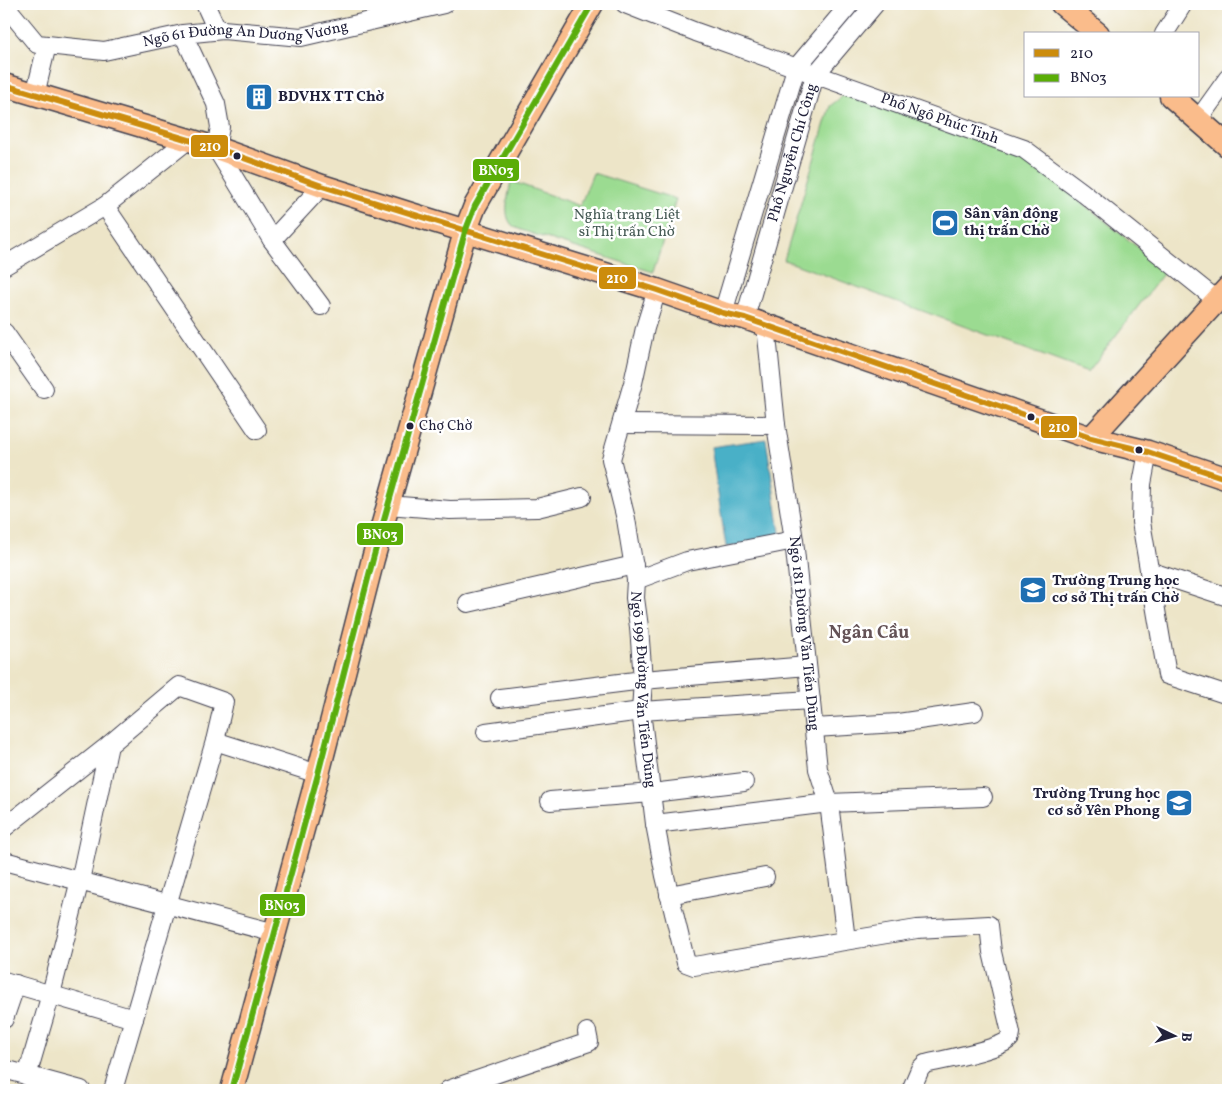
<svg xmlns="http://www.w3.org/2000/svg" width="1232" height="1094" font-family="Vollkorn,serif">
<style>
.green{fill:#9bdb91;stroke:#5e7e66}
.water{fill:#48b0c7;stroke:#356981}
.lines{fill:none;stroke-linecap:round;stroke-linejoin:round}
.minor-casing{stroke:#403f50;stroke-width:20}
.major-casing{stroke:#403f50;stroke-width:25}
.minor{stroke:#fff;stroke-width:18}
.major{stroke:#fabc8b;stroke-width:22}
.bus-1-casing{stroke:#fff;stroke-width:10}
.bus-2-casing{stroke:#fff;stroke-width:10}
.bus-1{stroke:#cc8c0c;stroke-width:6}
.bus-2{stroke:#5aad07;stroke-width:6}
.bus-dot{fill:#22223b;stroke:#fff;stroke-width:2}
.labels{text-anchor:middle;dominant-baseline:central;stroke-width:5;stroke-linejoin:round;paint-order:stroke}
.bus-label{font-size:14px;fill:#22223b;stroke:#fff;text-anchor:start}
.street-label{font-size:15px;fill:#22223b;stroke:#fff}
.poi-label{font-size:15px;font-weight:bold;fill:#22223b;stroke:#fff;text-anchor:start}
.park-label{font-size:15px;fill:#465a55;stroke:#fff}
.quarter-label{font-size:18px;font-weight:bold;fill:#645256;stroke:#fff}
.line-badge{stroke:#fff;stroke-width:2}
.badge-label{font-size:14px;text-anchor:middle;font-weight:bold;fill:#fff}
</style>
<rect width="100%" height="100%" fill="#fff"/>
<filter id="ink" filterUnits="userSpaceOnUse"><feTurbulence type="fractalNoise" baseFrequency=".02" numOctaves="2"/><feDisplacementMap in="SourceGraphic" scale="10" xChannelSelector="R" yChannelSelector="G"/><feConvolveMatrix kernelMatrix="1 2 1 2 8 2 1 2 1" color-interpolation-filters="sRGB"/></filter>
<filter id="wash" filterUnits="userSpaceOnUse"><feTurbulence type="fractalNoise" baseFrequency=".0096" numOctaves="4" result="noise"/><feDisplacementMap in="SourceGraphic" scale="20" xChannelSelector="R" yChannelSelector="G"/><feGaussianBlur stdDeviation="1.12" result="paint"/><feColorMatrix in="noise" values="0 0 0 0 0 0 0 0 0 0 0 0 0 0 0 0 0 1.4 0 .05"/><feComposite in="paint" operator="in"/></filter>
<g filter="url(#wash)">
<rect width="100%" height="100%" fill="#ede5c8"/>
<!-- green -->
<g class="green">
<path d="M 848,92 L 1023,155 L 1166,270 L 1088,372 L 784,260 L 830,106 Z"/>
<path d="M 593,173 L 676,199 L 653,272 L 530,233 C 525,231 516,229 512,225 C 502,214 509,194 511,181 L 580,206 Z"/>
</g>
<!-- water -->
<path class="water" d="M 766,439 L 781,539 L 726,547 L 711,447 Z"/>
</g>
<g filter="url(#ink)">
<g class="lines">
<!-- minor casing -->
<g class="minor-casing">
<g id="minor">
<path d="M 4,4 L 37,44 L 47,45 L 35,95"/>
<path d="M 205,4 L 217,30"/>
<path id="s1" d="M 625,4 L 696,32 L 1024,149 L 1082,192 L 1218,301"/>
<path d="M 183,34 L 216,104 L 220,127 L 216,148 L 272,240 L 321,306"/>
<path d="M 1164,34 L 1183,4"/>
<path id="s2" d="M 47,45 L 104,51 L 183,34 L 223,30 L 301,37 L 444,4"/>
<path d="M 1198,120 L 1228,78"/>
<path d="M 105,206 L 257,430"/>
<path d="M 272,240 L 322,186"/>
<path d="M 4,266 L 105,206 L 188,140"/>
<path id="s3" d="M 657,290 L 645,328 L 633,383 L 611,459 L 626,519 L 636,580 L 635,598 L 639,627 L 643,680 L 641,711 L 655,824 L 665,876 L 686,963 L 694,966 L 917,929 L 989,925 L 992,952 L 1011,1033 L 1010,1038 C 1002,1049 942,1060 925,1064 L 920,1069 L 911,1090"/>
<path d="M 723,313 L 796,68 L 850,4"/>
<path id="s4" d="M 745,318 L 815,75 L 875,4"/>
<path id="s5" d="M 766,326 L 776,425 L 794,540 L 818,769 L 829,803 L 846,940"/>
<path d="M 4,332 L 44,389"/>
<path d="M 622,424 L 776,425"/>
<path d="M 1148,452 L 1142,484 L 1141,522 L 1167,675 L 1228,695"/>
<path d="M 388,505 L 450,510 L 537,508 L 582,497"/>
<path d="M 1149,571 L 1228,597"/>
<path d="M 636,580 L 687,561 L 794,540"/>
<path d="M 468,603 L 634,565"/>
<path d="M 500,698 L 643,680 L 807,666"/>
<path d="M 814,728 L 898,723 L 974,712"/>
<path d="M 486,732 L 641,711 L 811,700"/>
<path d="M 215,741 L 318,774"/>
<path d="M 550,801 L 652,793 L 744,782"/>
<path d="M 655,824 L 829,803 L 983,797"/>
<path d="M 4,828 L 109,745"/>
<path d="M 4,861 L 275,933"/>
<path d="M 669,895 L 765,877"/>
<path d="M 4,981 L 134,1019"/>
<path d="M 4,1019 L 16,984"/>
<path d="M 4,1069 L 81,1090"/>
<path d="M 27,1076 L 51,994 L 81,876 L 109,745 L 179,686 L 224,702 L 215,741 L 113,1090"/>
<path d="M 448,1090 L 589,1042 L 587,1032"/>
</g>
</g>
<!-- major casing -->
<g class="major-casing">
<g id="major">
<path d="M 1062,4 L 1098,34"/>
<path d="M 4,85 L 216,148 L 322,186 L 414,215 L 657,290 L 723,313 L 745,318 L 1091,438 L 1148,452 L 1228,479"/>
<path d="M 1171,96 L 1228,146"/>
<path d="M 1091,438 L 1228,288"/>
<path d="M 232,1090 L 318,774 L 373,559 L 465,232 L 475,206 L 592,4"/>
</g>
</g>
<!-- minor -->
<use href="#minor" class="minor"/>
<!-- major -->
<use href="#major" class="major"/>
<!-- bus-1 casing -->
<g class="bus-1-casing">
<path id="bus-1" d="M 4,85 L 216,148 L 322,186 L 657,290 L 723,313 L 745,318 L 1091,438 L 1148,452 L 1228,479"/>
</g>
<!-- bus-2 casing -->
<g class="bus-2-casing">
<path id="bus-2" d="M 232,1090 L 318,774 L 373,559 L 465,232 L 475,206 L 592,4"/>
</g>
<!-- bus-1 -->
<use href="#bus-1" class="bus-1"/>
<!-- bus-2 -->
<use href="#bus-2" class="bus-2"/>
</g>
</g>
<!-- icons -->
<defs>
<g id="building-square" transform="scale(1.4375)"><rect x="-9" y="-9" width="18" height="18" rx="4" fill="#1f6fb2" stroke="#fff"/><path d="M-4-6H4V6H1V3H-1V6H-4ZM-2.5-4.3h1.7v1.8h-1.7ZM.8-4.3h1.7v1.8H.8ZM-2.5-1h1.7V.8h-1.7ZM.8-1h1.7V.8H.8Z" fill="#fff"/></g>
<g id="stadium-square" transform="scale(1.4375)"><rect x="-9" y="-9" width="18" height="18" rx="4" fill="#1f6fb2" stroke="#fff"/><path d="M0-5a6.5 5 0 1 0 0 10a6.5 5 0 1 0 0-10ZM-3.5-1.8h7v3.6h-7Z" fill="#fff"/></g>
<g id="school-square" transform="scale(1.4375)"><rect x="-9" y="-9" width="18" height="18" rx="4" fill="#1f6fb2" stroke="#fff"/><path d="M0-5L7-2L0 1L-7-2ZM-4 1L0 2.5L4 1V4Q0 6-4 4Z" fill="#fff"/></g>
</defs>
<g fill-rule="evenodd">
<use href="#building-square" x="259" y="97"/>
<use href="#stadium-square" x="945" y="223"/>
<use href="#school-square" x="1033" y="590"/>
<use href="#school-square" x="1179" y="803"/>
</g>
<!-- markers -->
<g class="bus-dot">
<circle cx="237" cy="156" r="4.5"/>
<circle cx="1031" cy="417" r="4.5"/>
<circle cx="410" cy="426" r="4.5"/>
<circle cx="1139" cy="450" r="4.5"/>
</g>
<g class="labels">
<!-- bus labels -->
<g class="bus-label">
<text x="419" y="426">Chợ Chờ</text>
</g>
<!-- street labels -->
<g class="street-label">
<text stroke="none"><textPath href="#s2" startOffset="201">Ngõ 61 Đường An Dương Vương</textPath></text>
<text stroke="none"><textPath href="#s1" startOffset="335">Phố Ngô Phúc Tinh</textPath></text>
<text stroke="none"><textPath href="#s4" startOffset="172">Phố Nguyễn Chí Công</textPath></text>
<text stroke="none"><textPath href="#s5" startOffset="310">Ngõ 181 Đường Văn Tiến Dũng</textPath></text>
<text stroke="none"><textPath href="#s3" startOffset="409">Ngõ 199 Đường Văn Tiến Dũng</textPath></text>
</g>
<!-- poi labels -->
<g class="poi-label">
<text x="278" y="97">BDVHX TT Chờ</text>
<text x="964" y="214">Sân vận động<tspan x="964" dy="17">thị trấn Chờ</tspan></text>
<text x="1052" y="581">Trường Trung học<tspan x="1052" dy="17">cơ sở Thị trấn Chờ</tspan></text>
<text x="1160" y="794" text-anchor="end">Trường Trung học<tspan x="1160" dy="17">cơ sở Yên Phong</tspan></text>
</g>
<!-- park labels -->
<g class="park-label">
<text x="627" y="215">Nghĩa trang Liệt<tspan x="627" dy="17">sĩ Thị trấn Chờ</tspan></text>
</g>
<!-- quarter labels -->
<g class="quarter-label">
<text x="869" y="633">Ngân Cầu</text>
</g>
</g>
<g class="line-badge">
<rect x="190" y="134" width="39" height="24" rx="5" fill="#cc8c0c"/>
<rect x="472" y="158" width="48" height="24" rx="5" fill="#5aad07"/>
<rect x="598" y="266" width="39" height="24" rx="5" fill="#cc8c0c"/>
<rect x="1040" y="415" width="38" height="24" rx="5" fill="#cc8c0c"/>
<rect x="356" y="522" width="48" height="24" rx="5" fill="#5aad07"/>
<rect x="259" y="893" width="47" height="24" rx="5" fill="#5aad07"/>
</g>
<g class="badge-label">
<text x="210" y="151">210</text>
<text x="496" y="175">BN03</text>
<text x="617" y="283">210</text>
<text x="1059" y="432">210</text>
<text x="380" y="539">BN03</text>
<text x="282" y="910">BN03</text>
</g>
<!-- margin -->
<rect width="1232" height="1094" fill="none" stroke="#fff" stroke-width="20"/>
<!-- legend -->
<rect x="1024" y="32" width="175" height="65" fill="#ffffff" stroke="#a7a7b1"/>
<rect x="1034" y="49" width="25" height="8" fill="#cc8c0c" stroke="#a7a7b1"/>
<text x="1070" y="58" font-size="15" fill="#22223b">210</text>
<rect x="1034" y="74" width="25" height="8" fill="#5aad07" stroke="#a7a7b1"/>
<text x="1070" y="82" font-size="15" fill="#22223b">BN03</text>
<!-- north arrow -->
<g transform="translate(1174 1036) rotate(95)" stroke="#ffffff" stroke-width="4" paint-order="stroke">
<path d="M0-4L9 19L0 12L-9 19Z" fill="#22223b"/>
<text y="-8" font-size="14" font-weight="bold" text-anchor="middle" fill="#22223b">B</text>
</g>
</svg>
